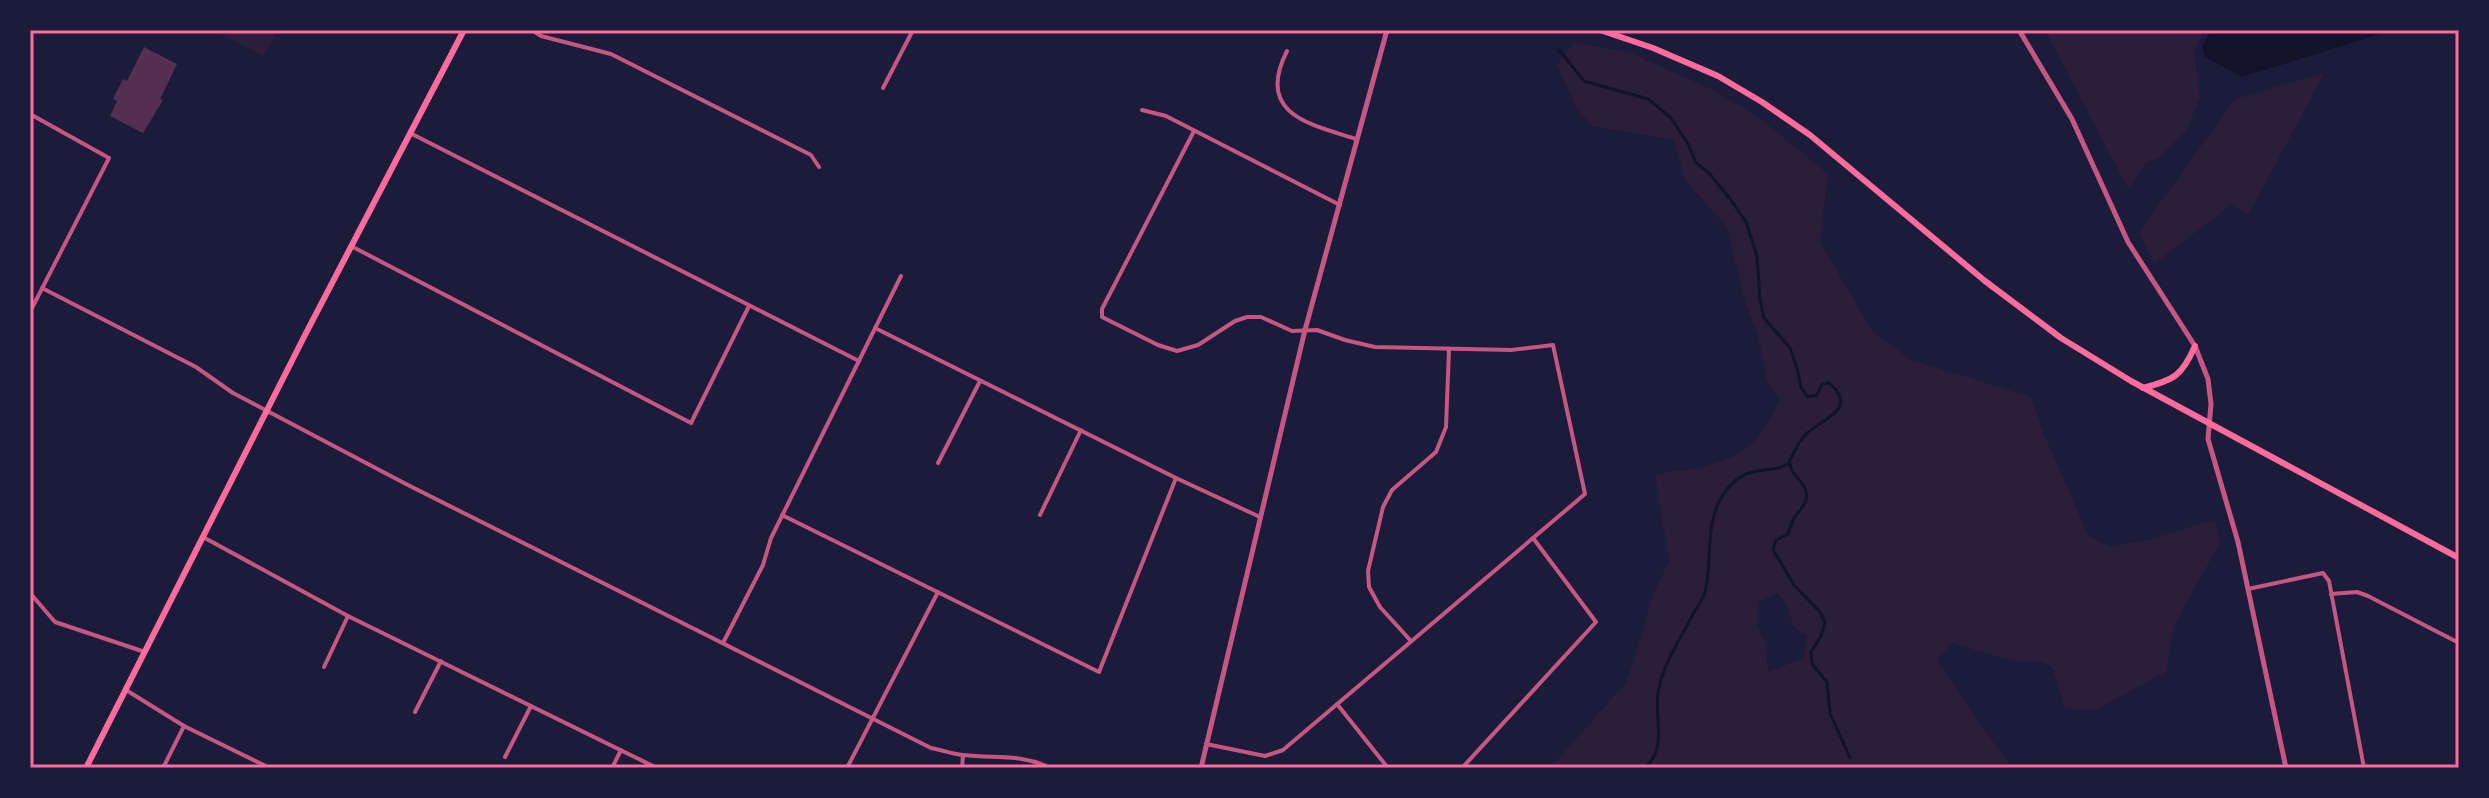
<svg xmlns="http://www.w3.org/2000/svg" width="2489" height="798" font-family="Cabin,sans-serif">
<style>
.green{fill:#2a1e3b;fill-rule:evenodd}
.water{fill:#12122b}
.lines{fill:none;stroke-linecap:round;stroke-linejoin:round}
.stream{stroke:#12122b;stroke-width:3}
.building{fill:#542f53}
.minor{stroke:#c65784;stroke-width:4}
.tertiary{stroke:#c65784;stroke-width:5}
.secondary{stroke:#ff6b9d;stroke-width:6}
.neatline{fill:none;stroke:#ff6b9d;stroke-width:3}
</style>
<rect width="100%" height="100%" fill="#1b1b3a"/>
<!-- green -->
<g class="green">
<path d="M 213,30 L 278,30 L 264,56 Z"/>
<path d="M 2045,30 L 2205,30 L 2194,50 L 2200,97 L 2187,130 L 2158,158 L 2146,163 L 2129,190 Z"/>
<path d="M 1574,42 L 1631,53 L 1711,89 L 1757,116 L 1828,174 L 1820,242 L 1874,334 L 1912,360 L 2031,397 L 2044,434 L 2089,537 L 2110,547 C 2123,542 2135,543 2148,540 C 2171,534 2192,525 2215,520 L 2220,543 L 2173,627 L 2167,671 L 2095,710 L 2065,709 L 2053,669 L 2043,661 L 2013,661 L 1952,643 L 1937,661 C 1964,696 1985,735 2014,768 L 1550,768 L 1625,684 L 1632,666 L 1653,596 L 1669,560 L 1655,476 C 1670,470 1684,471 1698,468 C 1748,455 1759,444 1780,399 L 1767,381 L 1759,339 L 1746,304 L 1727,227 L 1685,180 L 1674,140 L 1592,126 L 1576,107 L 1557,65 ZM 1777,593 L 1786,603 L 1794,628 L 1807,636 L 1804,658 L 1768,672 L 1766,645 L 1757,625 L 1759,602 Z"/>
<path d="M 2324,73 L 2249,214 L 2231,205 L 2154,264 L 2139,232 L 2235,99 Z"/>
</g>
<!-- water -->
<path class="water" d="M 2211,30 L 2393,30 L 2242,77 L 2205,57 L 2202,46 Z"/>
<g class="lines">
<!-- stream -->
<g class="stream">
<path d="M 1559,50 L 1584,81 L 1648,99 L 1671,118 L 1688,144 L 1696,163 L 1709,173 L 1731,200 L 1746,222 L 1757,256 L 1760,300 L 1764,318 L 1790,348 L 1798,372 L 1801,388 L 1808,397 L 1817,395 L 1822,384 L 1829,383 C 1857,406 1829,416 1811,430 C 1800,438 1795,450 1789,463"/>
<path d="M 1790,464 C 1791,474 1799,478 1804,486 C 1811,499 1803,506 1796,515 C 1792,521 1790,528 1788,534 L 1776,540 L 1773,550 L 1794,585 L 1820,612 L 1825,623 L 1821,636 L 1811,652 L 1812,664 L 1827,682 L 1830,713 L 1850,758"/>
<path d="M 1645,768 C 1668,747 1654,720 1658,693 C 1662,665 1681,638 1693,614 C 1697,607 1703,600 1705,592 C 1714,556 1702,518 1729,487 C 1749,463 1773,475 1789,463"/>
</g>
</g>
<!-- building -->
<path class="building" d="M 144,47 L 177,64 L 160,99 L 163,100 L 143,133 L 110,116 L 117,101 L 113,99 L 123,79 L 127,81 Z"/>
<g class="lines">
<!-- minor -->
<g class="minor">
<path d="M 532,30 L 541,36 L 611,54 L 811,155 L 819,167"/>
<path d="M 1287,51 C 1255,114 1309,124 1356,139"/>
<path d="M 883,88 L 913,30"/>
<path d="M 1142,110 L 1166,116 L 1340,205"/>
<path d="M 30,114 L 109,158 L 30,312"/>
<path d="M 1194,131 L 1102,309 L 1102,317 L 1158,345 L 1177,351 L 1198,345 L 1235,321 L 1247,317 L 1261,317 L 1292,331 L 1317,330 L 1345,340 L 1375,347 L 1511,350 L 1553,345 L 1585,494 L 1283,750 L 1265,756 L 1206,744"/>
<path d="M 410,133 L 859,361"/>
<path d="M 351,246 L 691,423 L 749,306"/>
<path d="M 42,288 L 196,367 L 233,393 L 406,484 L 931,748 C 942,750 952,754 963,755 C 996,759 1019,753 1051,768"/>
<path d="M 875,328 L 1176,478 L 1260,517"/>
<path d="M 938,463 L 980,381"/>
<path d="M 782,515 L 1099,672 L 1176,478"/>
<path d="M 1040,515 L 1081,430"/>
<path d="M 203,537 L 348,616 L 657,768"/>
<path d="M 2248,589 L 2323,573 L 2329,581 L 2364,768"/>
<path d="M 30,593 L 55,622 L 145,652"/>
<path d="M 2331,594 L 2357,592 L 2368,596 L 2459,643"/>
<path d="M 1411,641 L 1380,607 L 1369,587 L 1368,571 L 1383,507 L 1392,490 L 1436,452 L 1446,427 L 1449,349"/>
<path d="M 723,643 L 763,565 L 771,538 L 901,276"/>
<path d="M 324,667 L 348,616"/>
<path d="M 126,690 L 184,726 L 270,768"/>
<path d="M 1337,704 L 1388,768"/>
<path d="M 415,712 L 441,661"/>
<path d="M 505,757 L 531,706"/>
<path d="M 163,768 L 184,726"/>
<path d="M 612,768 L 621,750"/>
<path d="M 847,768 L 938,592"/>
<path d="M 962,768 L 963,755"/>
<path d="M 1462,768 L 1596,622 L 1533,538"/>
</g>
<!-- tertiary -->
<g class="tertiary">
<path d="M 2019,30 L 2072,119 L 2128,242 L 2195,346 L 2208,379 L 2211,404 L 2208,439 L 2238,542 L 2286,768"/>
<path d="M 1201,768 L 1305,330 L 1387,30"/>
</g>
<!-- secondary -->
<g class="secondary">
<path d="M 1600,30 L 1653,48 L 1718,76 L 1762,102 L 1810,135 L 1985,281 L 2061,338 L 2131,381 L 2459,558"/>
<path d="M 2143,388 C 2174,380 2182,376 2195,346"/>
<path d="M 86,768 L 305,335 L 464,30"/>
</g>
</g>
<!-- border -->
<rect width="2489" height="798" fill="none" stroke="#1b1b3a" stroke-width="64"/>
<rect x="32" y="32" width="2425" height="734" class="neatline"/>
</svg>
